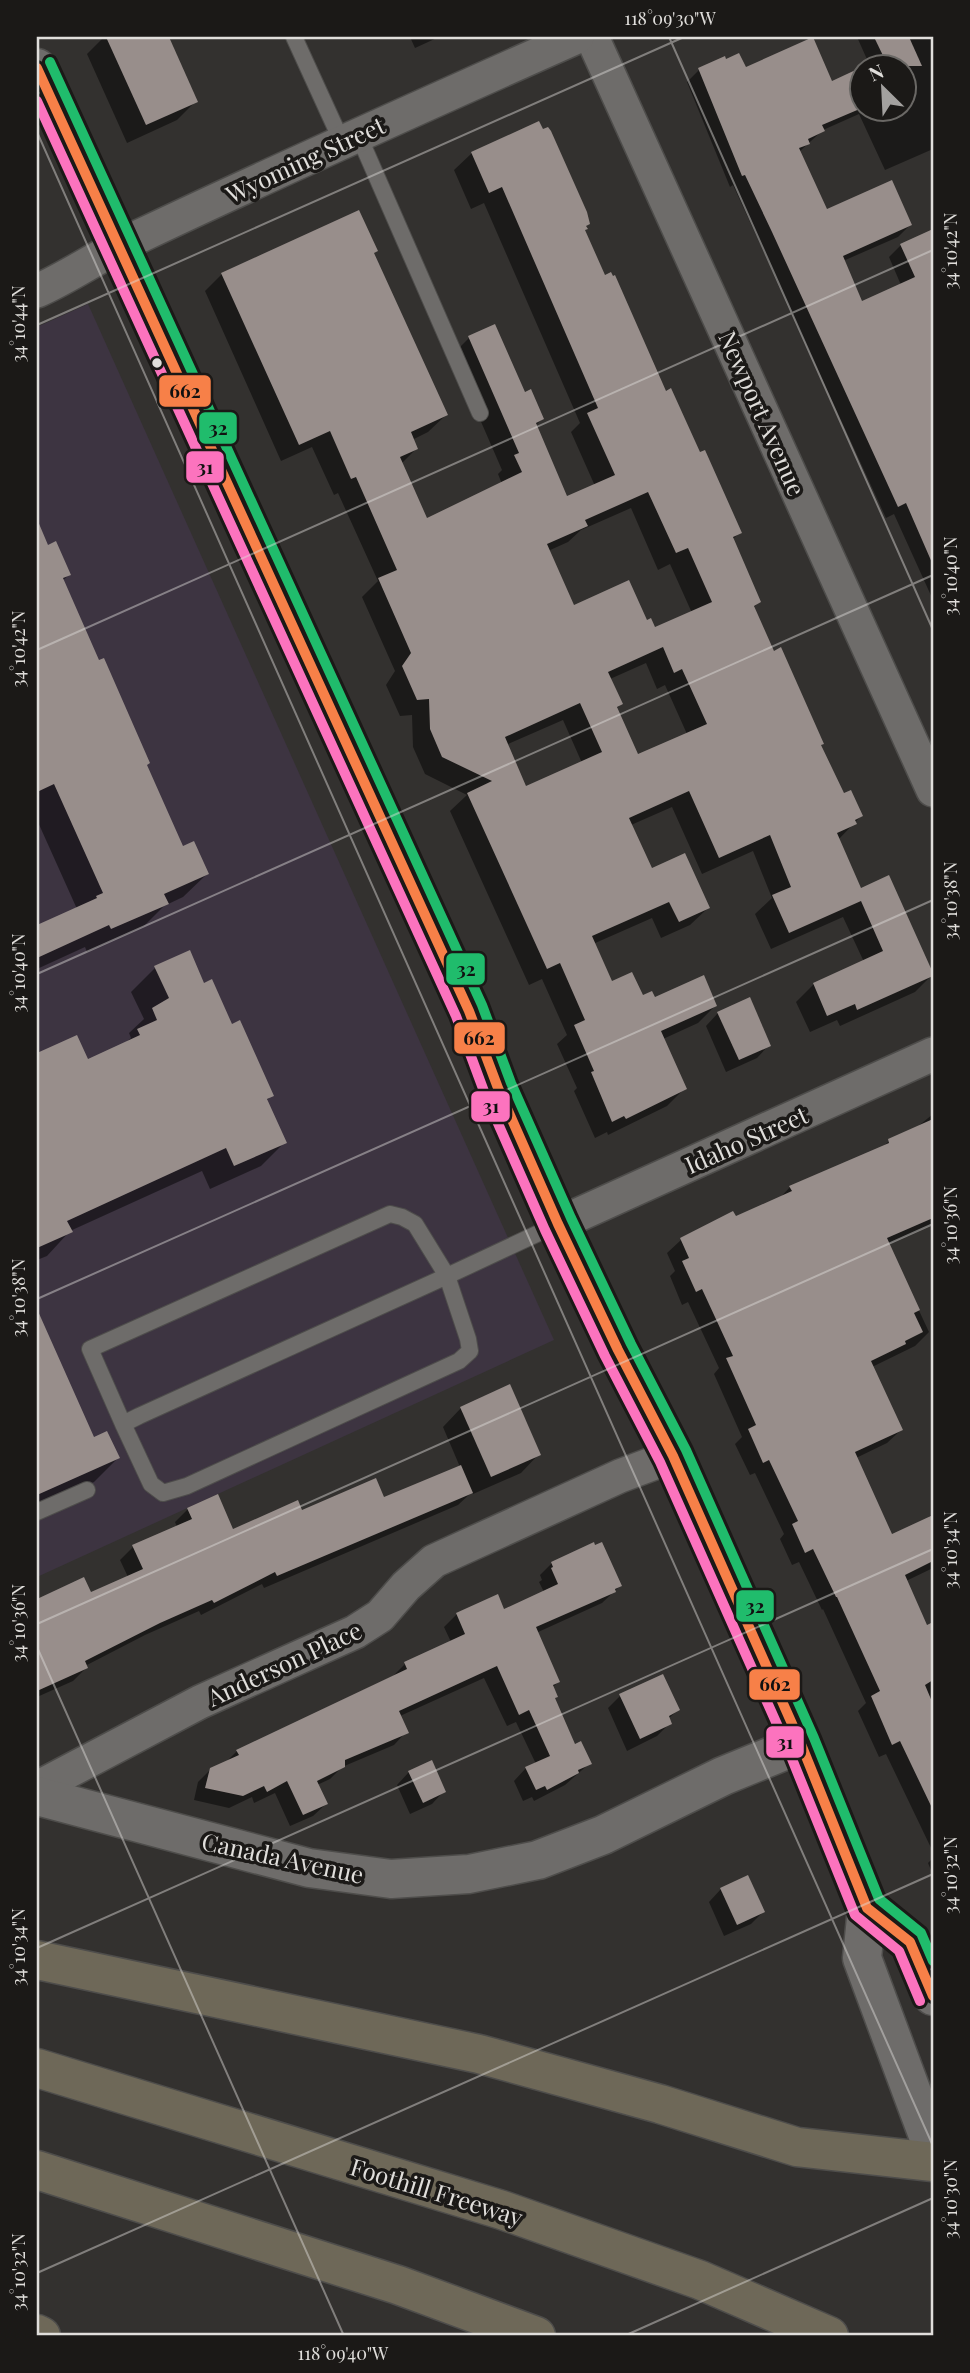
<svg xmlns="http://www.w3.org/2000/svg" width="970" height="2373" font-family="'Playfair Display',serif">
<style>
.education{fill:#3d3441}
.shadow{fill:#0007;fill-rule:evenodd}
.building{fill:#988e8b;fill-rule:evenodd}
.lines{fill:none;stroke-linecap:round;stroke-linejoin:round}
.lane-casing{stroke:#4e4d4b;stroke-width:18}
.street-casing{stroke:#4e4d4b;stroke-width:36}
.secondary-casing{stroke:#4e4d4b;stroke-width:41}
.highway-casing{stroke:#4e4d4b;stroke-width:41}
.lane{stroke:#6e6c6a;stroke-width:16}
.street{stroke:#6e6c6a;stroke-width:33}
.secondary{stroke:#6e6c6a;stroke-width:38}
.highway{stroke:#6e6858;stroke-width:38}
.bus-1-casing{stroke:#1b1917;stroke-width:16}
.bus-2-casing{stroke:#1b1917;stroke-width:16}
.bus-3-casing{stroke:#1b1917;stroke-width:16}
.bus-1{stroke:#f78048;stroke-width:10}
.bus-2{stroke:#fc73be;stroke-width:10}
.bus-3{stroke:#20bc6c;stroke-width:10}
.ticks{fill:none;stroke:#e0dedb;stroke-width:2;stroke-opacity:0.45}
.bus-dot{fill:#e0dedb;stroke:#1b1917;stroke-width:2.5}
.labels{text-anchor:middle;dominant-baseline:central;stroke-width:7;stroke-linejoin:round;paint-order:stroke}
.street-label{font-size:24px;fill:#e0dedb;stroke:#1b1917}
.line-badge{stroke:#1b1917;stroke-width:2.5}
.pale-badge-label{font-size:19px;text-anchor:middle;font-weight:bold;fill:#111}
.neatline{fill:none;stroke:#e0dedb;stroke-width:2.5}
.ticks-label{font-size:18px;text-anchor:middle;fill:#e0dedb}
</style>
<rect width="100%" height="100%" fill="#33312f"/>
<!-- education -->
<path class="education" d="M 88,304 L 554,1340 L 37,1577 L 37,327 Z"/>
<!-- shadow -->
<g class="shadow">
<path d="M 104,37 L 167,37 L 196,101 L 177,120 L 127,143 L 87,54 Z"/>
<path d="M 410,37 L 439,37 L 415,48 Z"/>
<path d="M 857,37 L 933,37 L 933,149 L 885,170 L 859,114 L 823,130 L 799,152 L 826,212 L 910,225 L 898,237 L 843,261 L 862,303 L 901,285 L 889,257 L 901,245 L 927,234 L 933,247 L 933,348 L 918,354 L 933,388 L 933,600 L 894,514 L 886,518 L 733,185 L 730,187 L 687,82 L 699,70 L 745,69 L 831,83 L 862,69 L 862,108 L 904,108 L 904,66 L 868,66 L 870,66 Z"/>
<path d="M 472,153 L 585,227 L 584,231 L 604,277 L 740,532 L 732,540 L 759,602 L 753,608 L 843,795 L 861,816 L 838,840 L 860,890 L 932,975 L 915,992 L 840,1026 L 837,1020 L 810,1032 L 796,1002 L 814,984 L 864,962 L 843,917 L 771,949 L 755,914 L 772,898 L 753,851 L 702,874 L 672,807 L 631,825 L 651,870 L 708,908 L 690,925 L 661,938 L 652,918 L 593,944 L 611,983 L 642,998 L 715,1006 L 698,1023 L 663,1039 L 685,1088 L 667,1106 L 608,1135 L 607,1132 L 595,1138 L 574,1091 L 577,1088 L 557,1044 L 567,1035 L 542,979 L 529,985 L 450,811 L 467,795 L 425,774 L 413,747 L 412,715 L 400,716 L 386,685 L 395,671 L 362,597 L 378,581 L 338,493 L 334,495 L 312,447 L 281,461 L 205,291 L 222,274 L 373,254 L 446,415 L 428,432 L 412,440 L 416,449 L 401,464 L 426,521 L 502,484 L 498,474 L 502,470 L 452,355 L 469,338 L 524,394 L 542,419 L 535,426 L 566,498 L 595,486 L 571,432 L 580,423 L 484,203 L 471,209 L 454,170 ZM 631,508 L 658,570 L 670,564 L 692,613 L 654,630 L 646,622 L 573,607 L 548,551 L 568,542 L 581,530 ZM 646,663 L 657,689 L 665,685 L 687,734 L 637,757 L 616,709 L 621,704 L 610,679 ZM 563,720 L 582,763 L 525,788 L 506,745 Z"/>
<path d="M 37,546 L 39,551 L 69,575 L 62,581 L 182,848 L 207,874 L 183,897 L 164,906 L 143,927 L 87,952 L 85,947 L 37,969 L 37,927 L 77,909 L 37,820 Z"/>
<path d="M 155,968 L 203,985 L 272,1095 L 266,1101 L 285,1142 L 261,1166 L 210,1189 L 202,1171 L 70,1231 L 47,1256 L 37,1260 L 37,1055 L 76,1037 L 87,1061 L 124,1044 L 131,1038 L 129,1033 L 144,1019 L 131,992 Z"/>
<path d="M 718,1013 L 769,1045 L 757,1058 L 726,1072 L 706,1026 Z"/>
<path d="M 933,1114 L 933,1227 L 932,1225 L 888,1244 L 929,1332 L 915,1346 L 872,1367 L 901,1430 L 887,1443 L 856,1458 L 891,1537 L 926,1520 L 933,1513 L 933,1568 L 906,1581 L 930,1633 L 933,1632 L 933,1852 L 886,1754 L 879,1757 L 858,1711 L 866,1703 L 823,1609 L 822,1610 L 799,1562 L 792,1565 L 780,1539 L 784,1534 L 755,1473 L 750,1475 L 735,1444 L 742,1437 L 714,1374 L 719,1368 L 688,1302 L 682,1305 L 670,1276 L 675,1271 L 667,1253 L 681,1240 L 778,1200 L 790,1187 L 881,1149 L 889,1141 L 916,1128 Z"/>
<path d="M 47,1336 L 93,1439 L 118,1458 L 94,1482 L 37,1507 L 37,1340 Z"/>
<path d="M 461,1408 L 539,1454 L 521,1473 L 473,1494 L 472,1492 L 458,1505 L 264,1588 L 262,1584 L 201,1615 L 199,1611 L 145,1635 L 85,1666 L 86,1668 L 73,1681 L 37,1697 L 37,1601 L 83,1579 L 90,1594 L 128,1577 L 120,1560 L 133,1547 L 177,1527 L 175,1522 L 188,1509 L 232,1531 L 301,1512 L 384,1500 L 460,1467 L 443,1427 Z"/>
<path d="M 552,1563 L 620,1586 L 602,1603 L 536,1633 L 558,1682 L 552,1688 L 553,1699 L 574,1746 L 590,1763 L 565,1785 L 534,1801 L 532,1797 L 523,1801 L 514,1781 L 526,1768 L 536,1764 L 516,1722 L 507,1726 L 484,1678 L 400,1716 L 406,1732 L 394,1745 L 342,1767 L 330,1779 L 317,1785 L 326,1804 L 313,1816 L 290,1826 L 275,1793 L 254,1803 L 252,1797 L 229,1808 L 194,1800 L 198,1782 L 211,1769 L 225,1763 L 237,1751 L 393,1676 L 405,1664 L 451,1642 L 444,1627 L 457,1614 L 504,1611 L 544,1592 L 539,1582 L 542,1580 L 540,1575 Z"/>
<path d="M 620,1696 L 678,1710 L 668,1719 L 670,1723 L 657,1736 L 627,1751 L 608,1708 Z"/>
<path d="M 409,1772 L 444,1791 L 432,1804 L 410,1814 L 397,1785 Z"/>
<path d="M 933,1858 L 933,1875 L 928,1863 Z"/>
<path d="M 721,1889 L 763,1912 L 751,1924 L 724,1936 L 709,1902 Z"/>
</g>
<!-- building -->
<g class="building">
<path d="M 106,37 L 169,37 L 198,102 L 146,125 Z"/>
<path d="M 813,37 L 832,81 L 862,67 L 862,108 L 822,125 L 825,131 L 808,139 L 810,144 L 799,148 L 827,209 L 892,180 L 912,225 L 843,256 L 862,301 L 915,277 L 900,244 L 933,229 L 933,565 L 906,503 L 898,507 L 772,232 L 745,175 L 742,176 L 698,68 L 725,56 L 726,59 L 739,53 L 746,67 Z"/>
<path d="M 874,37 L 909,37 L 922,66 L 888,66 Z"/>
<path d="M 539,121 L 543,129 L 548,127 L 551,131 L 587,212 L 590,224 L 586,226 L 588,229 L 585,230 L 605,275 L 611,272 L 613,276 L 615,275 L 666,391 L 671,388 L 700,452 L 705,450 L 742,533 L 733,537 L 761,602 L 754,606 L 774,651 L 781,647 L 824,744 L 821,745 L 844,793 L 851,790 L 863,816 L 855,820 L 857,824 L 837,833 L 861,888 L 889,875 L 933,973 L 933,976 L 857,1010 L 855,1004 L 827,1016 L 813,983 L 883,951 L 861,901 L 789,933 L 772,895 L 791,887 L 770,835 L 719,858 L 689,791 L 629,818 L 652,868 L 685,853 L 710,908 L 679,922 L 669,902 L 592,936 L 612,981 L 632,972 L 643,995 L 652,991 L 655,997 L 704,975 L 717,1006 L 661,1031 L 687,1089 L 626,1119 L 624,1116 L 612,1122 L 591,1072 L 594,1071 L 574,1025 L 585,1020 L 560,963 L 547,969 L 467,793 L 492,781 L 442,757 L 430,729 L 429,699 L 417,700 L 402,666 L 411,653 L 378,578 L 397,570 L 356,477 L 351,479 L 330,431 L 299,445 L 221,273 L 359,210 L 378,251 L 374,253 L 448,415 L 411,432 L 418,449 L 400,457 L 427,518 L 522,472 L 514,455 L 519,453 L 468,336 L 495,324 L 525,392 L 531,389 L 544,419 L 536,423 L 567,496 L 615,475 L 587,413 L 598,408 L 502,187 L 489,193 L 471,152 ZM 648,492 L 676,553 L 688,548 L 712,602 L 655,627 L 651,618 L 647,620 L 629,580 L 574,605 L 547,544 L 588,526 L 585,520 ZM 663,647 L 674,673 L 682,669 L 707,724 L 638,754 L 617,707 L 623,704 L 608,672 ZM 580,703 L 602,752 L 526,786 L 505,737 Z"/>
<path d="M 37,519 L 48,545 L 56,541 L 71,575 L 63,578 L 99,660 L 104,658 L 150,763 L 147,765 L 183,846 L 194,841 L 209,874 L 164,894 L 169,904 L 111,929 L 109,925 L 37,958 L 37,925 L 97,898 L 96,896 L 103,893 L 54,784 L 37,792 Z"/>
<path d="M 190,950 L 204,983 L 212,979 L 232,1024 L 240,1020 L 274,1096 L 267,1099 L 287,1143 L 234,1166 L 226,1148 L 67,1221 L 73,1232 L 37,1248 L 37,1053 L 77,1035 L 88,1059 L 140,1035 L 137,1029 L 157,1020 L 152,1008 L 169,998 L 154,966 Z"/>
<path d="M 750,997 L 771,1046 L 739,1060 L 717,1012 Z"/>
<path d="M 933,1119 L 933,1218 L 887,1238 L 920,1310 L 914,1313 L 923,1332 L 905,1341 L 906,1344 L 871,1361 L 903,1430 L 855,1452 L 892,1534 L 933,1515 L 933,1561 L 905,1575 L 927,1625 L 933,1622 L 933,1680 L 925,1685 L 933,1704 L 933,1810 L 900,1741 L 892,1745 L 871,1696 L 880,1691 L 837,1597 L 836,1597 L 813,1549 L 805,1553 L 792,1524 L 798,1521 L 769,1460 L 763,1463 L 748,1429 L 756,1425 L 726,1358 L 733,1356 L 702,1289 L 696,1292 L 682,1261 L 689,1258 L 680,1238 L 733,1211 L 736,1216 L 792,1191 L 789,1186 L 889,1143 L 888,1139 Z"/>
<path d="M 37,1309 L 94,1437 L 107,1431 L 120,1458 L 37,1495 Z"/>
<path d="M 510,1384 L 541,1455 L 491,1477 L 460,1407 Z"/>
<path d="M 461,1465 L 473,1493 L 277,1576 L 275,1572 L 214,1603 L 212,1600 L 160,1623 L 85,1661 L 88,1668 L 37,1691 L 37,1599 L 84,1577 L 91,1592 L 143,1569 L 132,1545 L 192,1519 L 187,1508 L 218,1494 L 233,1529 L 298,1500 L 302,1510 L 376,1478 L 384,1497 Z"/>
<path d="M 594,1542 L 595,1545 L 602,1542 L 622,1586 L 615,1589 L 616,1592 L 536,1627 L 560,1682 L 553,1685 L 558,1697 L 555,1698 L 575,1744 L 581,1741 L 592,1764 L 578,1770 L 579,1773 L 547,1790 L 545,1786 L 536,1790 L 525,1767 L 550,1756 L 529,1710 L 519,1715 L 497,1666 L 399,1711 L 409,1733 L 345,1760 L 345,1767 L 317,1781 L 328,1804 L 303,1815 L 287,1781 L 267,1792 L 264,1786 L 243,1796 L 205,1788 L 210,1768 L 239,1755 L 236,1750 L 407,1669 L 404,1662 L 465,1634 L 456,1613 L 498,1594 L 504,1609 L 558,1584 L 551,1568 L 553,1567 L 551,1562 Z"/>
<path d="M 663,1674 L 680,1710 L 669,1716 L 672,1724 L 640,1739 L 619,1694 Z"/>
<path d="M 432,1760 L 446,1792 L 423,1803 L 408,1771 Z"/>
<path d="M 748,1875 L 765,1912 L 737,1925 L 720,1888 Z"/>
</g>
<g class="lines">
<!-- lane casing -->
<g class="lane-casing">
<g id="lane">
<path d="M 294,37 L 342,142"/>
<path d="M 358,134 L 480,413"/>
<path d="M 123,1424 L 151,1484 L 163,1493 L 187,1486 L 459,1361 L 470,1351 L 468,1339 L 447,1276 L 415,1224 L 402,1217 L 390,1214 L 90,1349 L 123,1424 L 139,1416 L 447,1276 L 558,1224"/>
<path d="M 37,1512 L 87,1490"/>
</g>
</g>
<!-- street casing -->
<g class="street-casing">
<g id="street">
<path d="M 592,37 L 933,790"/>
<path d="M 37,291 C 73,275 104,252 140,236 C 285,167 431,102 577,37"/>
<path d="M 558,1224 L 933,1054"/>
<path d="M 37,1788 L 200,1702 L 355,1632 L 380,1616 L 406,1586 L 434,1561 L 620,1476 L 673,1456"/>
</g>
</g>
<!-- secondary casing -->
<g class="secondary-casing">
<g id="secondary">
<path d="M 37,68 L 469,1011 L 498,1088 L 558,1224 L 618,1350 L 673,1456 L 801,1744 L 867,1908 L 862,1958 L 933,2149"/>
<path d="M 37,1796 L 309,1868 L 391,1879 L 469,1874 L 538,1860 L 603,1835 L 723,1776 L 801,1744"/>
<path d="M 867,1908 L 910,1942 L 933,1996"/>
</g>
</g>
<!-- highway casing -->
<g class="highway-casing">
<g id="highway">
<path d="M 37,1960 L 479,2054 L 660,2104 L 797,2147 L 933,2162"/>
<path d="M 37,2068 L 502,2210 L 700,2280 L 829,2336"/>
<path d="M 37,2170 L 398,2285 L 536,2336"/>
<path d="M 37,2334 L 41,2336"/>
</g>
</g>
<!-- lane -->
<use href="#lane" class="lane"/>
<!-- street -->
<use href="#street" class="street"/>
<!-- secondary -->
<use href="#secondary" class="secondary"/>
<!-- highway -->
<use href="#highway" class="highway"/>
<!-- bus-1 casing -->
<g class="bus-1-casing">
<path id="bus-1" d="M 37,68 L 469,1011 L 498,1088 L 558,1224 L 618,1350 L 673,1456 L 801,1744 L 867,1908 L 910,1942 L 933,1996"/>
</g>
<!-- bus-2 casing -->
<g class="bus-2-casing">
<path id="bus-2" d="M 37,101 L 456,1016 L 485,1094 L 545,1230 L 605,1356 L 660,1462 L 788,1749 L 855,1915 L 899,1951 L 920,2001"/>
</g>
<!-- bus-3 casing -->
<g class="bus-3-casing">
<path id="bus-3" d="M 50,62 L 482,1005 L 511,1083 L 571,1218 L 631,1344 L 686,1450 L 814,1738 L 879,1899 L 921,1933 L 933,1961"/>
</g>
<!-- bus-1 -->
<use href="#bus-1" class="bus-1"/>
<!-- bus-2 -->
<use href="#bus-2" class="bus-2"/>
<!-- bus-3 -->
<use href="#bus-3" class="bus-3"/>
</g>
<!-- ticks -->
<path class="ticks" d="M 669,37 L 933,630M 37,132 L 933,2146M 37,325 L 684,37M 37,650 L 933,250M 37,974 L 933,575M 37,1299 L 933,900M 37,1624 L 933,1224M 37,1647 L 344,2336M 37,1948 L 933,1549M 37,2273 L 933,1874M 624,2336 L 933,2198"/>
<!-- markers -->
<circle class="bus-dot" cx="157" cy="363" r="6"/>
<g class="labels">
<!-- street labels -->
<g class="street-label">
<text transform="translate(305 159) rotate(-25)">Wyoming Street</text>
<text transform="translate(763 413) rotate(66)">Newport Avenue</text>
<text transform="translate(746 1139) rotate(-24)">Idaho Street</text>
<text transform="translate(284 1663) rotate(-25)">Anderson Place</text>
<text transform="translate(283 1857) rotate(12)">Canada Avenue</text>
<text transform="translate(437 2191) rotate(17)">Foothill Freeway</text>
</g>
</g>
<g class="line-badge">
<rect x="158" y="374" width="54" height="34" rx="7" fill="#f78048"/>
<rect x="198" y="411" width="40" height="34" rx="7" fill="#20bc6c"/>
<rect x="185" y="450" width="40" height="34" rx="7" fill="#fc73be"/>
<rect x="445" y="952" width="41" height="34" rx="7" fill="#20bc6c"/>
<rect x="453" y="1021" width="53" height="34" rx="7" fill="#f78048"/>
<rect x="470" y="1090" width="41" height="33" rx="7" fill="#fc73be"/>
<rect x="735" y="1589" width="40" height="34" rx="7" fill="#20bc6c"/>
<rect x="748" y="1668" width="53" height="33" rx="7" fill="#f78048"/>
<rect x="765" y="1725" width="40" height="34" rx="7" fill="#fc73be"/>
</g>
<g class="pale-badge-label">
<text x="185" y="398">662</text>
<text x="218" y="435">32</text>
<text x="205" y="474">31</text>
<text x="466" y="976">32</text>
<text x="479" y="1045">662</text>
<text x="491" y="1113">31</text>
<text x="755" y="1613">32</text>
<text x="775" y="1691">662</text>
<text x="785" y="1749">31</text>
</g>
<!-- border -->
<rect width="970" height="2373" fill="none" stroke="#1b1917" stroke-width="77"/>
<!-- north arrow -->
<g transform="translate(883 88) rotate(336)"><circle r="33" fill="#1b1917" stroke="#6a6865" stroke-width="2"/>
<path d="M0-5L12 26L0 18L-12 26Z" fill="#a3a19f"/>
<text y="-10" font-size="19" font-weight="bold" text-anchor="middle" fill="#e0dedb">N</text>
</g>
<rect x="38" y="38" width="894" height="2296" class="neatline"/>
<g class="ticks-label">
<text x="670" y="25">118°09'30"W</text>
<text transform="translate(951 251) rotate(-90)" y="6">34°10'42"N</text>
<text transform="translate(19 324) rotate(-90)" y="6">34°10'44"N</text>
<text transform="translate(951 576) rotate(-90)" y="6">34°10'40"N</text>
<text transform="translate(19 649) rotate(-90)" y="6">34°10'42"N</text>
<text transform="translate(951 901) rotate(-90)" y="6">34°10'38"N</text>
<text transform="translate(19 973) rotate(-90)" y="6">34°10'40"N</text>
<text transform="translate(951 1225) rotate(-90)" y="6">34°10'36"N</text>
<text transform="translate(19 1298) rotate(-90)" y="6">34°10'38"N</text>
<text transform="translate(951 1550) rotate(-90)" y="6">34°10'34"N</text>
<text transform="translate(19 1623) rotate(-90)" y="6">34°10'36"N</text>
<text transform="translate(951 1875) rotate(-90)" y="6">34°10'32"N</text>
<text transform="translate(19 1947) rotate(-90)" y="6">34°10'34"N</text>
<text transform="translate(951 2199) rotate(-90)" y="6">34°10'30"N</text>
<text transform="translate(19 2272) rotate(-90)" y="6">34°10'32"N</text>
<text x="343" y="2360">118°09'40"W</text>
</g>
</svg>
